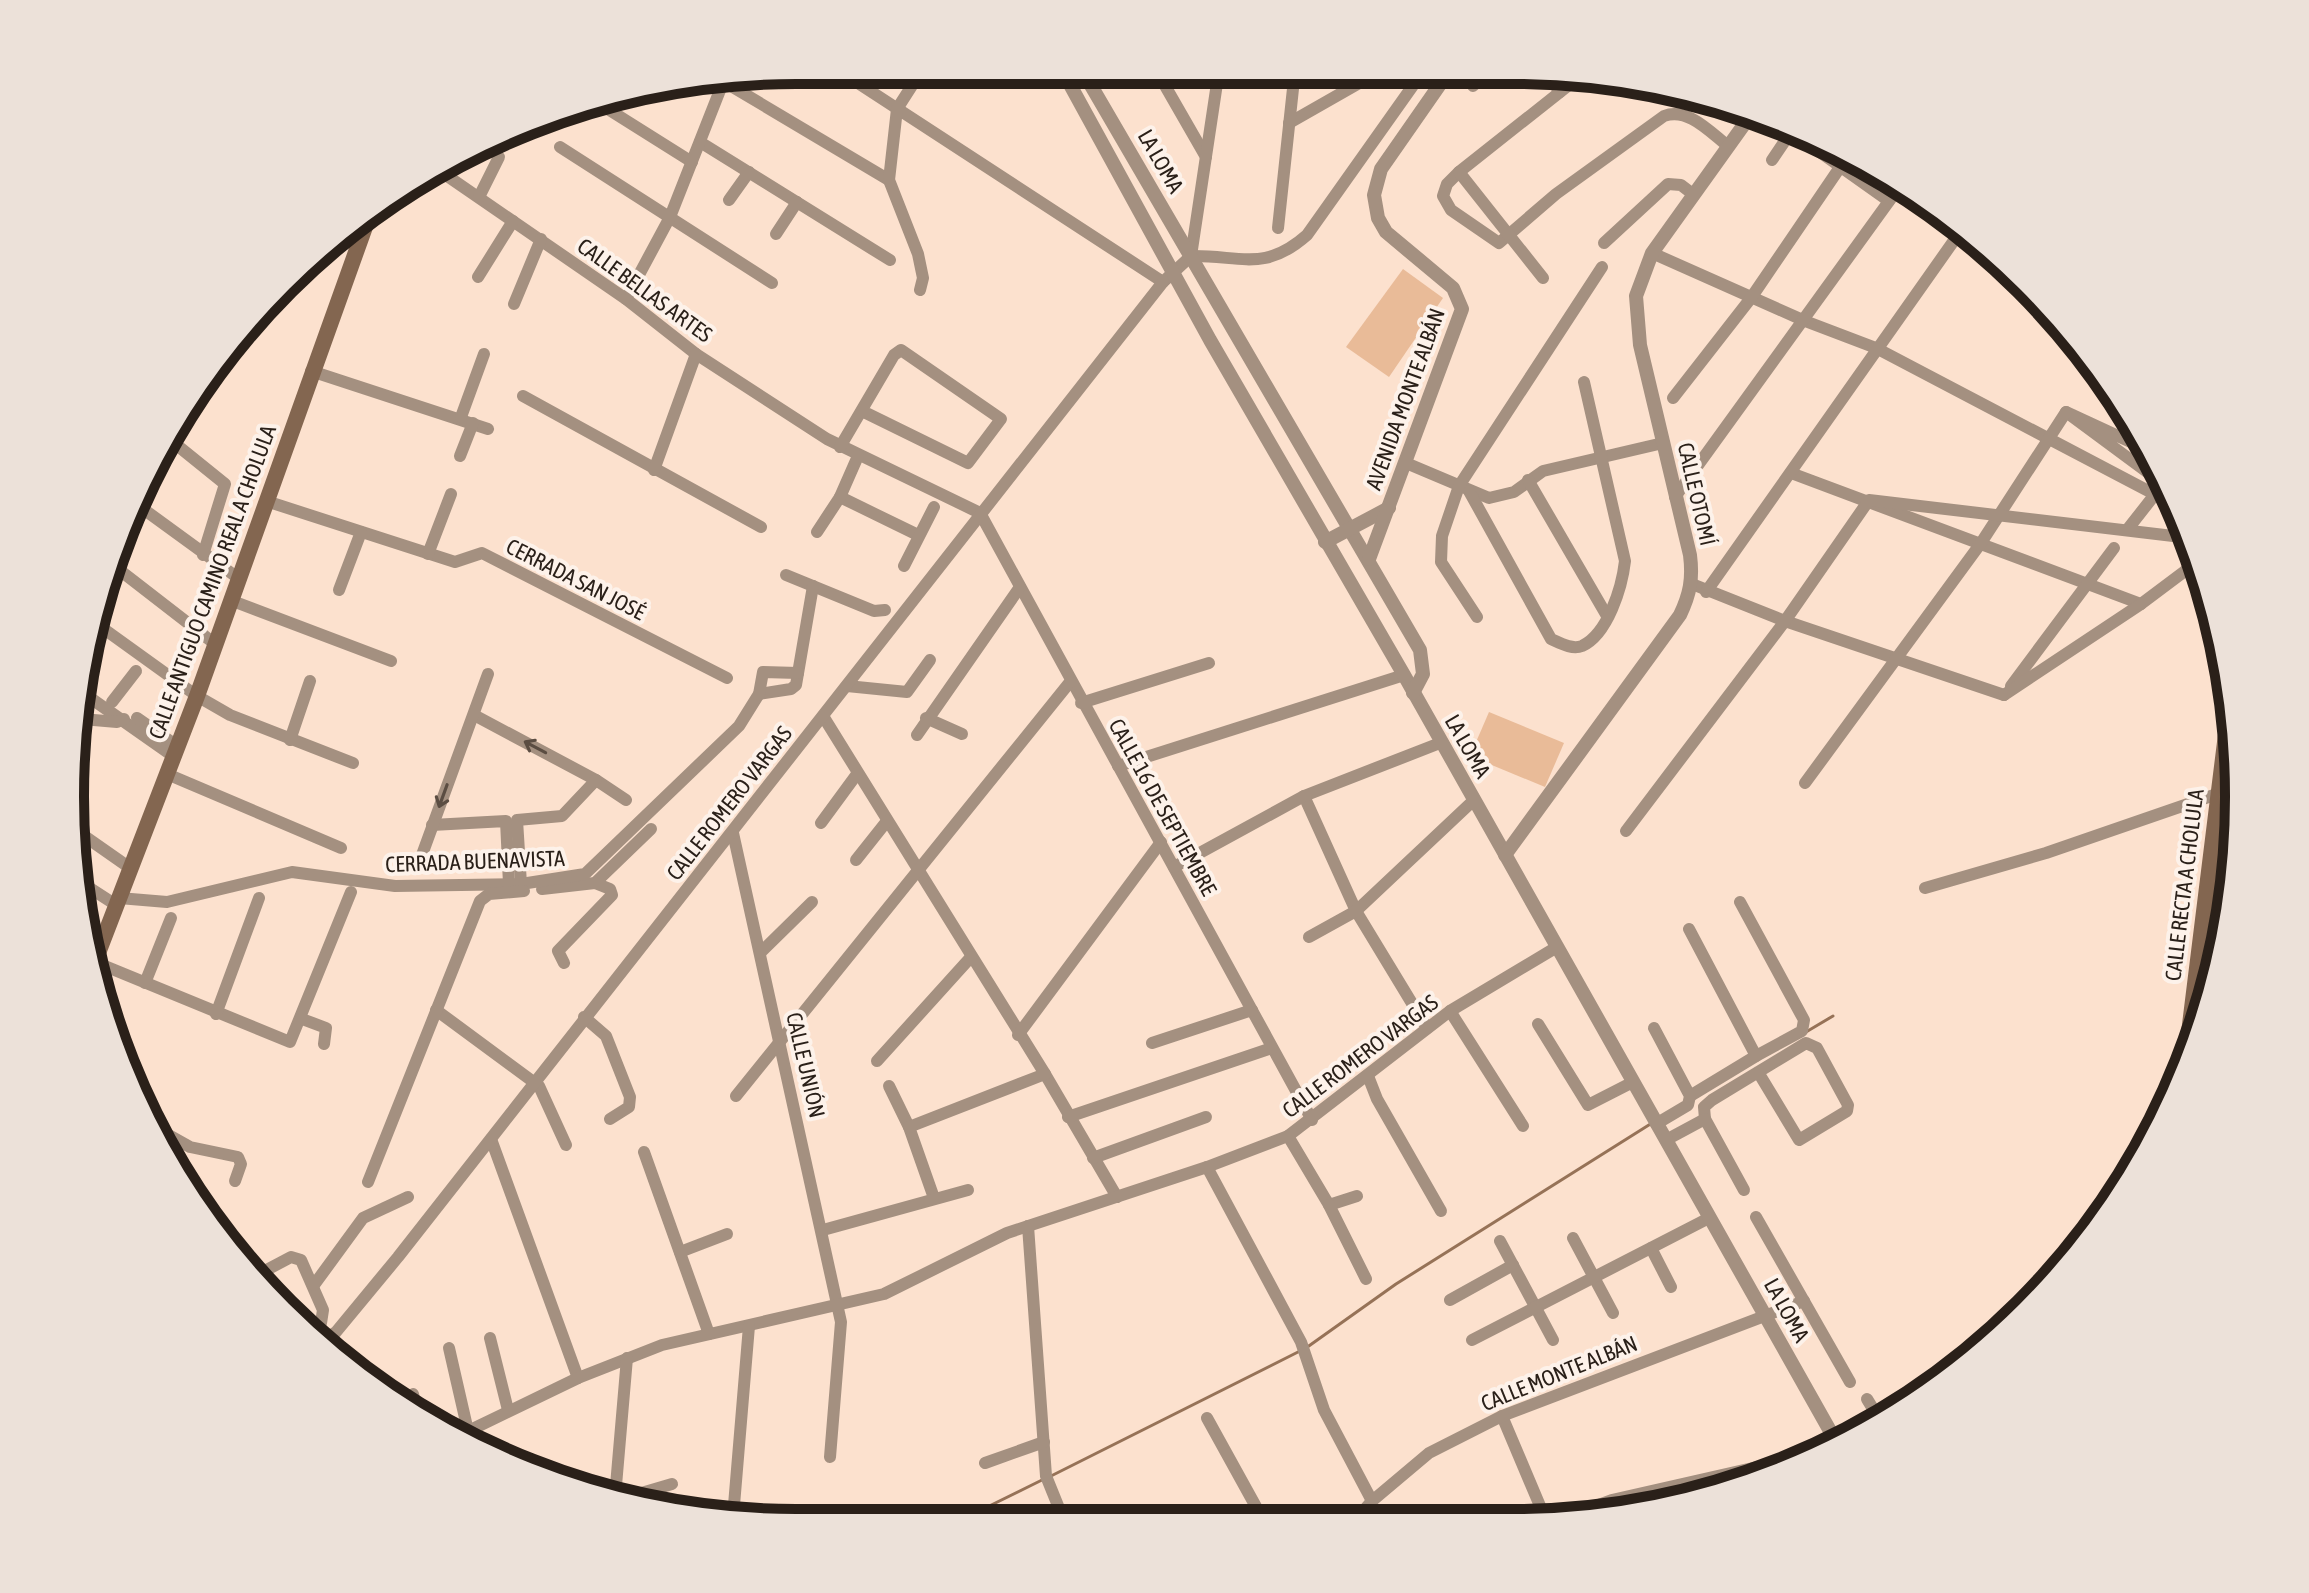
<svg xmlns="http://www.w3.org/2000/svg" width="2309" height="1593" font-family="'Asap Condensed',sans-serif">
<style>
.green{fill:#e9bb98}
.lines{fill:none;stroke-linecap:round;stroke-linejoin:round}
.stream{stroke:#967257;stroke-width:3}
.minor{stroke:#a49080;stroke-width:12}
.tertiary{stroke:#a49080;stroke-width:14}
.secondary{stroke:#836650;stroke-width:16}
.oneway{stroke:#5b4d42}
.labels{text-anchor:middle;dominant-baseline:central;stroke-width:8;stroke-linejoin:round;paint-order:stroke}
.street-label{font-size:22px;fill:#2a2019;stroke:#fdf2ea}
.rim{fill:none;stroke:#2a2019;stroke-width:10}
</style>
<rect width="100%" height="100%" fill="#fce1ce"/>
<!-- green -->
<g class="green">
<path d="M 1403,269 L 1443,298 L 1389,377 L 1346,347 Z"/>
<path d="M 1489,712 L 1564,743 L 1545,787 L 1470,756 Z"/>
</g>
<g class="lines">
<!-- stream -->
<g class="stream">
<path d="M 1806,1032 L 1833,1016"/>
<path d="M 1306,1348 L 1396,1284 L 1652,1123"/>
<path d="M 1049,1477 L 1300,1351"/>
<path d="M 858,1523 L 973,1514 L 1042,1480"/>
</g>
<!-- minor -->
<g class="minor">
<path d="M 838,70 L 1163,282 L 1191,256"/>
<path d="M 1156,70 L 1206,157"/>
<path d="M 1546,73 L 1560,92"/>
<path d="M 1579,77 L 1459,172 L 1447,184 L 1443,196 L 1451,210 L 1499,243 L 1556,194 L 1664,116 C 1688,107 1710,132 1728,146"/>
<path d="M 721,80 L 889,180"/>
<path d="M 1473,86 L 1490,70"/>
<path d="M 595,101 L 692,162"/>
<path d="M 1289,123 L 1382,70"/>
<path d="M 1803,140 L 1889,201"/>
<path d="M 700,142 L 890,260"/>
<path d="M 560,147 L 772,283"/>
<path d="M 1772,160 L 1789,135"/>
<path d="M 440,171 L 626,299 L 696,354 L 827,439 L 980,513"/>
<path d="M 1459,172 L 1543,278"/>
<path d="M 479,197 L 499,157"/>
<path d="M 729,200 L 749,172"/>
<path d="M 1278,228 L 1295,70"/>
<path d="M 776,234 L 797,202"/>
<path d="M 1604,243 L 1668,184 L 1681,185 L 1694,195"/>
<path d="M 1652,253 L 1805,321 L 1876,348 L 2177,506"/>
<path d="M 1191,256 C 1240,255 1264,273 1307,235 L 1424,70"/>
<path d="M 1191,256 L 1219,70"/>
<path d="M 478,277 L 513,221"/>
<path d="M 920,290 L 923,278 L 918,254 L 889,180 L 897,109 L 922,70"/>
<path d="M 626,299 L 670,217 L 724,80"/>
<path d="M 514,304 L 541,239"/>
<path d="M 311,371 L 488,429"/>
<path d="M 523,396 L 761,527"/>
<path d="M 1673,398 L 1751,298 L 1847,157"/>
<path d="M 461,417 L 484,354"/>
<path d="M 173,442 L 225,484 L 203,555"/>
<path d="M 840,447 L 894,355 L 901,350 L 1001,419 L 968,463 L 862,411"/>
<path d="M 2146,449 L 2066,412 L 2166,486"/>
<path d="M 460,456 L 473,423"/>
<path d="M 1406,463 L 1489,498 L 1514,492 L 1543,471 L 1663,443"/>
<path d="M 654,470 L 696,354"/>
<path d="M 1791,473 L 2141,604"/>
<path d="M 1528,480 L 1607,616"/>
<path d="M 1469,491 L 1551,639 C 1560,643 1572,650 1582,646 C 1608,634 1622,587 1625,561 L 1584,382"/>
<path d="M 840,497 L 918,535"/>
<path d="M 1675,497 L 1900,186"/>
<path d="M 266,501 L 455,562 L 482,553 L 727,678"/>
<path d="M 135,503 L 238,578"/>
<path d="M 980,513 L 1312,1120"/>
<path d="M 2127,530 L 2160,488"/>
<path d="M 817,532 L 840,497 L 858,456"/>
<path d="M 428,554 L 451,494"/>
<path d="M 113,565 L 215,644"/>
<path d="M 904,566 L 934,507"/>
<path d="M 786,575 L 874,611 L 885,610"/>
<path d="M 1692,584 L 1785,621 L 2004,695"/>
<path d="M 339,590 L 361,532"/>
<path d="M 1706,592 L 1960,232"/>
<path d="M 230,600 L 391,661"/>
<path d="M 1477,617 L 1441,562 L 1442,536 L 1459,486 L 1602,267"/>
<path d="M 97,624 L 197,696 L 230,715 L 353,763"/>
<path d="M 847,686 L 907,692 L 930,660"/>
<path d="M 2011,686 L 2114,548"/>
<path d="M 79,690 L 173,756"/>
<path d="M 759,694 L 791,689 L 796,685 L 813,586"/>
<path d="M 2004,695 L 2141,604 L 2197,562"/>
<path d="M 112,702 L 136,671"/>
<path d="M 1081,703 L 1209,663"/>
<path d="M 474,715 L 596,780 L 626,800"/>
<path d="M 823,716 L 1045,1074 L 1117,1197"/>
<path d="M 137,718 L 177,746"/>
<path d="M 926,718 L 962,734"/>
<path d="M 82,719 L 117,722 L 124,719"/>
<path d="M 917,735 L 1020,587"/>
<path d="M 290,740 L 310,681"/>
<path d="M 1118,766 L 1404,675"/>
<path d="M 167,774 L 341,848"/>
<path d="M 1805,783 L 1981,543 L 2066,412"/>
<path d="M 1304,796 L 1356,911 L 1427,1028"/>
<path d="M 821,823 L 857,774"/>
<path d="M 432,825 L 506,821 L 509,884"/>
<path d="M 1626,831 L 1785,621 L 1869,500 L 2190,538"/>
<path d="M 80,833 L 130,868"/>
<path d="M 733,833 L 841,1322 L 830,1457"/>
<path d="M 856,860 L 887,821"/>
<path d="M 419,863 L 488,674"/>
<path d="M 1174,867 L 1304,796 L 1440,743"/>
<path d="M 82,883 L 116,905"/>
<path d="M 521,884 L 517,820 L 562,816 L 596,780"/>
<path d="M 1925,888 L 2046,853 L 2217,794"/>
<path d="M 542,889 L 595,883 L 651,829"/>
<path d="M 119,898 L 167,902 L 292,872 L 395,886 L 521,884 L 585,874 L 739,726 L 759,694 L 763,672 L 798,673"/>
<path d="M 1740,902 L 1804,1020 L 1802,1031 L 1756,1056"/>
<path d="M 1689,929 L 1756,1056 L 1690,1096"/>
<path d="M 1309,937 L 1356,911 L 1474,800"/>
<path d="M 760,953 L 812,902"/>
<path d="M 95,962 L 290,1042 L 351,892"/>
<path d="M 564,963 L 558,951 L 612,895 L 610,889 L 595,883"/>
<path d="M 145,983 L 171,918"/>
<path d="M 436,1010 L 539,1086 L 566,1145"/>
<path d="M 1450,1011 L 1523,1126"/>
<path d="M 216,1014 L 259,898"/>
<path d="M 584,1017 L 606,1036 L 630,1097 L 629,1107 L 610,1119"/>
<path d="M 302,1019 L 326,1028 L 324,1044"/>
<path d="M 1538,1024 L 1588,1105 L 1633,1082"/>
<path d="M 1654,1028 L 1690,1096 L 1688,1105 L 1656,1124"/>
<path d="M 1018,1035 L 1161,842"/>
<path d="M 1152,1043 L 1252,1010"/>
<path d="M 877,1061 L 971,957"/>
<path d="M 1368,1076 L 1377,1099 L 1441,1211"/>
<path d="M 889,1086 L 909,1127 L 934,1198"/>
<path d="M 736,1096 L 1070,682"/>
<path d="M 1068,1117 L 1272,1048"/>
<path d="M 1705,1119 L 1704,1107 L 1712,1100 L 1806,1043 L 1817,1048 L 1848,1105 L 1847,1111 L 1799,1140 L 1758,1072"/>
<path d="M 149,1124 L 190,1147 L 238,1157 L 241,1164 L 235,1181"/>
<path d="M 909,1127 L 1045,1074"/>
<path d="M 1288,1136 L 1329,1205 L 1357,1196"/>
<path d="M 491,1139 L 578,1378"/>
<path d="M 1666,1140 L 1705,1119 L 1744,1190"/>
<path d="M 644,1152 L 709,1334"/>
<path d="M 1093,1158 L 1206,1117"/>
<path d="M 1207,1167 L 1301,1342 L 1324,1410 L 1372,1501"/>
<path d="M 368,1182 L 480,901 L 489,894 L 524,891"/>
<path d="M 1329,1205 L 1366,1279"/>
<path d="M 1756,1217 L 1850,1382"/>
<path d="M 1028,1226 L 1046,1476 L 1065,1523"/>
<path d="M 823,1230 L 968,1190"/>
<path d="M 1573,1238 L 1613,1313"/>
<path d="M 1500,1241 L 1553,1340"/>
<path d="M 1651,1248 L 1671,1287"/>
<path d="M 680,1252 L 727,1234"/>
<path d="M 257,1275 L 291,1257 L 301,1260 L 323,1310 L 321,1323 L 310,1332"/>
<path d="M 314,1285 L 363,1218 L 408,1197"/>
<path d="M 1450,1300 L 1513,1265"/>
<path d="M 490,1338 L 508,1410"/>
<path d="M 1472,1340 L 1709,1218"/>
<path d="M 321,1342 L 336,1332 L 398,1257 L 1163,282"/>
<path d="M 449,1348 L 468,1431"/>
<path d="M 413,1394 L 417,1413"/>
<path d="M 1867,1399 L 1878,1417"/>
<path d="M 1502,1416 L 1546,1520"/>
<path d="M 1207,1418 L 1265,1523"/>
<path d="M 458,1436 L 578,1378 L 662,1345 L 884,1294 L 1007,1233 L 1207,1167 L 1288,1136 L 1450,1011 L 1557,947"/>
<path d="M 985,1463 L 1044,1442"/>
<path d="M 615,1497 L 627,1358"/>
<path d="M 621,1499 L 672,1484"/>
<path d="M 1666,1505 L 1680,1485"/>
<path d="M 733,1517 L 749,1326"/>
<path d="M 1353,1523 L 1372,1501 L 1429,1453 L 1502,1416 L 1804,1301"/>
</g>
<!-- tertiary -->
<g class="tertiary">
<path d="M 1062,70 L 1210,340 L 1404,675 L 1838,1445"/>
<path d="M 1082,70 L 1420,650 L 1423,674 L 1413,693"/>
<path d="M 1325,542 L 1389,508"/>
<path d="M 1369,559 L 1462,309 L 1453,288 L 1386,232 L 1378,218 L 1374,195 L 1381,169 L 1450,70"/>
<path d="M 1505,855 L 1680,615 C 1690,594 1693,579 1690,555 L 1640,345 L 1636,296 L 1652,253 L 1748,119"/>
<path d="M 1569,1517 L 1612,1501 L 1810,1456"/>
</g>
<!-- secondary -->
<g class="secondary">
<path d="M 93,966 L 197,696 L 370,213"/>
<path d="M 2184,1073 L 2230,702"/>
</g>
</g>
<!-- one-way arrows -->
<defs><path id="oneway-shaft" d="M-6 0H5M1.5-3L5.5 0L1.5 3" fill="none" stroke-width="1.6" stroke-linecap="round" stroke-linejoin="round" transform="scale(2)"/></defs>
<g class="oneway">
<use href="#oneway-shaft" transform="translate(535 747) rotate(-152)"/>
<use href="#oneway-shaft" transform="translate(443 796) rotate(110)"/>
</g>
<g class="labels">
<!-- street labels -->
<g class="street-label">
<text transform="translate(1161 161) rotate(60)">LA LOMA</text>
<text transform="translate(645 290) rotate(36)">CALLE BELLAS ARTES</text>
<text transform="translate(1405 399) rotate(-70)">AVENIDA MONTE ALBÁN</text>
<text transform="translate(1697 494) rotate(77)">CALLE OTOMÍ</text>
<text transform="translate(576 579) rotate(27)">CERRADA SAN JOSÉ</text>
<text transform="translate(212 582) rotate(-70)">CALLE ANTIGUO CAMINO REAL A CHOLULA</text>
<text transform="translate(1468 746) rotate(60)">LA LOMA</text>
<text transform="translate(729 803) rotate(-52)">CALLE ROMERO VARGAS</text>
<text transform="translate(1163 807) rotate(61)">CALLE 16 DE SEPTIEMBRE</text>
<text transform="translate(475 861) rotate(-2)">CERRADA BUENAVISTA</text>
<text transform="translate(2184 885) rotate(-83)">CALLE RECTA A CHOLULA</text>
<text transform="translate(1360 1056) rotate(-37)">CALLE ROMERO VARGAS</text>
<text transform="translate(806 1065) rotate(77)">CALLE UNIÓN</text>
<text transform="translate(1787 1310) rotate(61)">LA LOMA</text>
<text transform="translate(1559 1373) rotate(-22)">CALLE MONTE ALBÁN</text>
</g>
</g>
<!-- crop -->
<path d="M0 0H2309V1593H0ZM796 84H1513A712 712 0 0 1 2225 796V797A712 712 0 0 1 1513 1509H796A712 712 0 0 1 84 797V796A712 712 0 0 1 796 84Z" fill="#ece1d9" fill-rule="evenodd"/>
<path class="rim" d="M796 84H1513A712 712 0 0 1 2225 796V797A712 712 0 0 1 1513 1509H796A712 712 0 0 1 84 797V796A712 712 0 0 1 796 84Z"/>
</svg>
